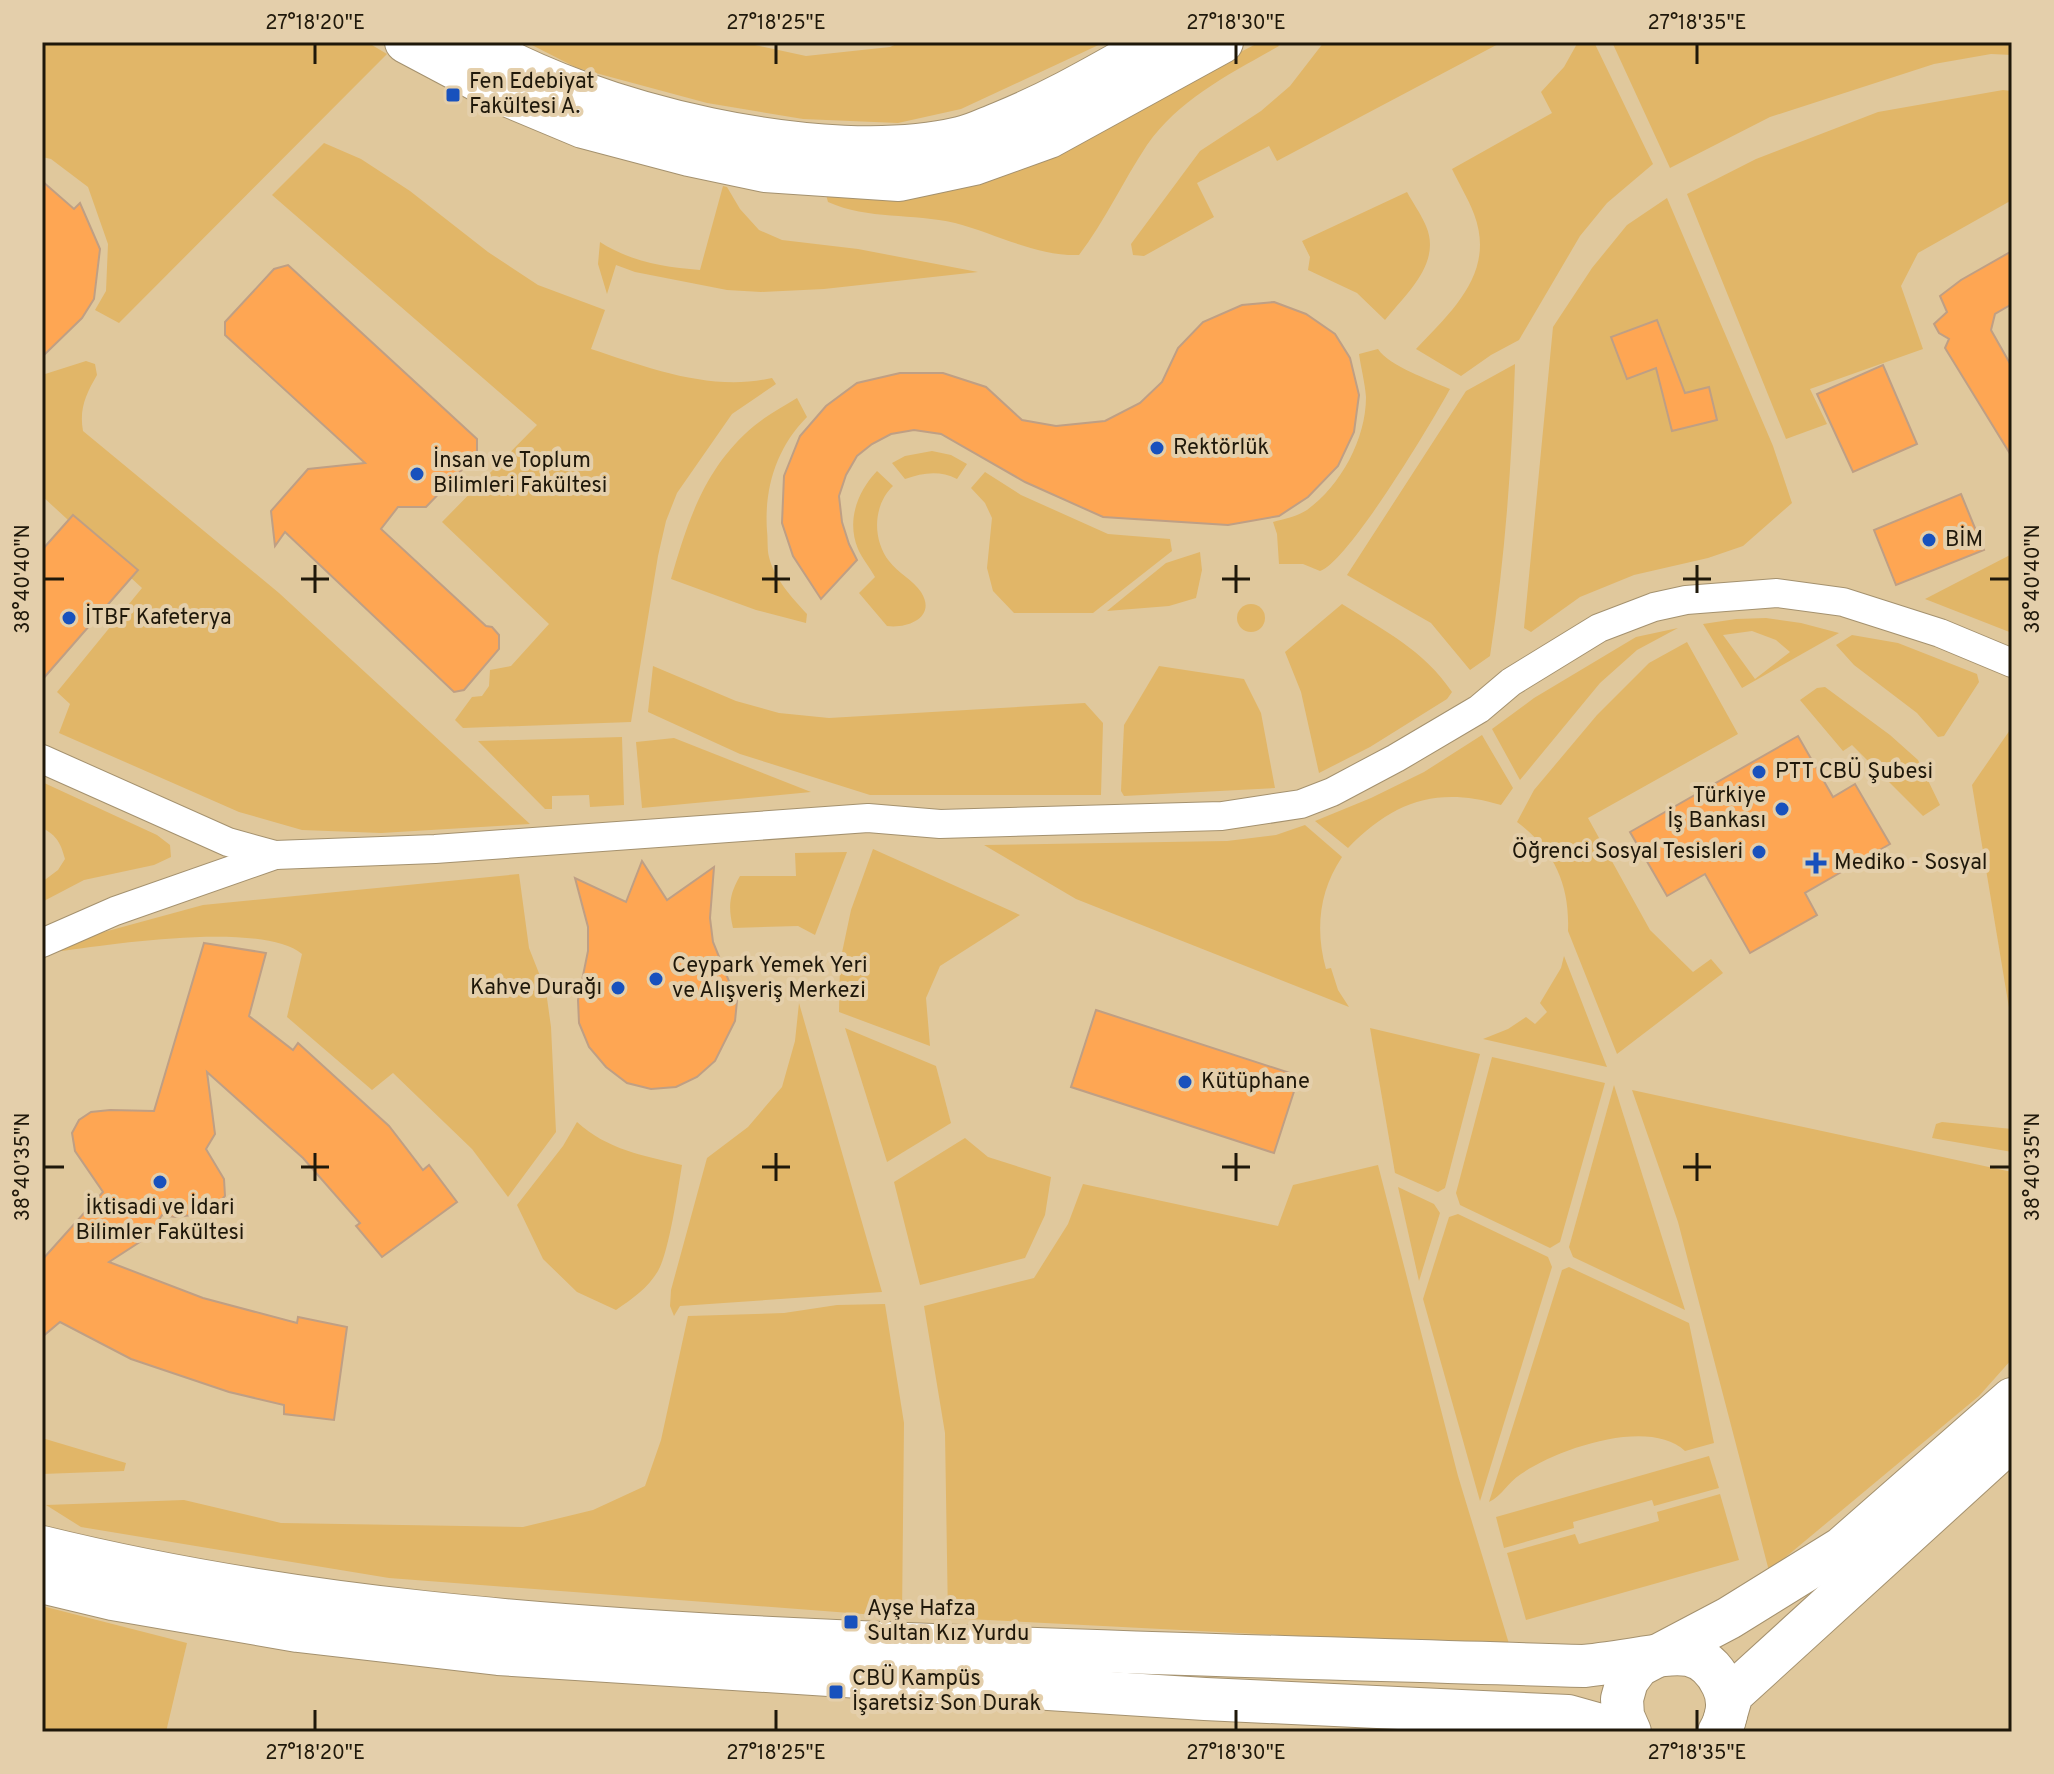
<svg xmlns="http://www.w3.org/2000/svg" width="2054" height="1774" font-family="Overpass,sans-serif">
<style>
.built{fill:#e0c89c}
.green{fill:#e1b668;fill-rule:evenodd}
.building{fill:#fea653;stroke:#bf9f84;stroke-width:2}
.lines{fill:none;stroke-linecap:round;stroke-linejoin:round}
.street-casing{stroke:#a4916e;stroke-width:30}
.secondary-casing{stroke:#a4916e;stroke-width:44}
.street{stroke:#fff;stroke-width:28}
.secondary{stroke:#fff;stroke-width:42}
.ticks{fill:none;stroke:#1f180a;stroke-width:3}
.poi-dot{fill:#1851bd;stroke:#e4cfab;stroke-width:3}
.labels{text-anchor:middle;dominant-baseline:central;stroke-width:8;stroke-linejoin:round;paint-order:stroke}
.poi-label{font-size:22px;fill:#1f180a;stroke:#e4cfab;text-anchor:start}
.neatline{fill:none;stroke:#1f180a;stroke-width:3}
.ticks-label{font-size:20px;text-anchor:middle;fill:#1f180a}
</style>
<rect width="100%" height="100%" fill="#e4cfab"/>
<!-- built -->
<rect class="built" x="42" y="42" width="1970" height="1690"/>
<!-- green -->
<g class="green">
<path d="M 42,42 L 367,42 L 387,54 L 119,323 L 95,310 L 106,291 L 108,244 L 88,187 L 51,159 L 42,157 Z"/>
<path d="M 526,42 L 741,42 L 806,56 L 890,47 L 901,42 L 1105,42 L 961,109 L 898,123 L 803,119 L 707,103 L 577,68 Z"/>
<path d="M 1260,42 L 1276,42 L 1279,46 C 1231,73 1179,99 1147,145 C 1123,181 1105,221 1079,255 C 1035,256 997,234 955,223 C 913,213 868,220 828,202 L 825,191 L 1192,77 Z"/>
<path d="M 1324,42 L 1502,42 L 1277,161 L 1269,146 L 1197,183 L 1214,217 L 1144,256 L 1133,255 L 1131,244 L 1200,151 L 1261,111 L 1290,86 Z"/>
<path d="M 1578,42 L 1594,42 L 1653,164 L 1607,203 L 1580,236 L 1519,340 L 1491,355 L 1461,376 L 1416,349 C 1453,310 1496,272 1474,214 C 1468,198 1459,184 1452,169 L 1552,113 L 1541,92 L 1564,67 Z"/>
<path d="M 1612,42 L 2012,42 L 2012,55 L 1991,54 L 1934,64 L 1770,117 L 1670,168 Z"/>
<path d="M 2003,90 L 2012,91 L 2012,200 L 1918,253 L 1901,286 L 1923,349 L 1810,389 L 1827,424 L 1786,439 L 1687,194 L 1756,159 L 1878,112 Z"/>
<path d="M 324,143 L 361,159 L 410,191 L 488,252 L 538,285 L 605,310 L 591,349 C 649,368 711,392 772,378 L 776,384 L 732,414 L 677,493 L 666,521 L 658,556 L 631,722 L 463,728 L 455,720 L 472,697 L 482,696 L 489,686 L 490,670 L 511,666 L 549,624 L 442,522 L 537,425 L 272,195 Z"/>
<path d="M 723,186 L 727,187 L 740,209 L 759,230 L 782,240 L 858,249 L 978,272 L 824,289 L 761,292 L 727,290 L 635,272 L 616,265 L 607,294 L 598,264 L 600,242 C 631,262 664,267 700,270 Z"/>
<path d="M 1407,192 C 1413,203 1421,214 1426,226 C 1442,263 1406,294 1385,320 L 1357,293 L 1308,270 L 1310,257 L 1302,241 Z"/>
<path d="M 1667,198 L 1773,446 L 1792,503 L 1743,546 L 1708,558 L 1634,575 L 1580,597 L 1531,632 L 1524,628 L 1553,327 L 1592,268 L 1627,225 Z"/>
<path d="M 1378,349 C 1389,366 1430,380 1450,389 C 1432,422 1349,561 1320,571 L 1303,564 L 1279,564 L 1277,534 L 1273,522 C 1284,519 1298,516 1307,510 C 1341,485 1366,439 1366,397 C 1365,383 1361,368 1359,354 Z"/>
<path d="M 86,361 L 95,364 L 97,375 C 86,394 79,409 83,431 L 279,593 L 530,824 L 381,833 L 302,830 L 239,812 L 59,733 L 70,704 L 57,692 L 142,588 L 42,496 L 42,375 Z"/>
<path d="M 1515,364 C 1512,462 1505,559 1490,656 L 1470,670 L 1431,623 L 1347,575 L 1466,391 Z"/>
<path d="M 797,398 L 807,417 C 776,448 764,489 767,531 C 768,539 767,549 769,557 C 774,578 792,598 807,614 L 806,623 L 756,610 L 671,579 C 688,520 705,467 754,426 C 767,415 783,407 797,398 Z"/>
<path d="M 932,451 L 951,455 L 967,464 L 957,479 C 939,470 923,473 905,479 L 892,463 L 905,456 Z"/>
<path d="M 877,471 L 893,486 C 873,505 872,539 889,561 C 898,573 913,580 921,592 C 937,617 908,629 887,626 L 859,593 L 875,577 C 870,568 862,558 858,549 C 846,520 858,491 877,471 Z"/>
<path d="M 985,472 L 1021,495 L 1108,534 L 1170,539 L 1172,551 L 1093,613 L 1014,613 L 993,591 L 987,568 L 992,518 L 985,503 L 971,488 Z"/>
<path d="M 1200,552 L 1202,570 L 1196,598 L 1169,606 L 1107,611 L 1166,563 Z"/>
<path d="M 2012,554 L 2012,633 L 1925,599 Z"/>
<path d="M 1342,604 C 1383,630 1424,650 1452,692 L 1447,699 L 1370,747 L 1319,773 L 1301,692 L 1285,652 Z"/>
<circle cx="1251" cy="618" r="14"/>
<path d="M 1766,618 L 1801,623 L 1839,633 L 1742,688 L 1703,624 L 1736,619 ZM 1752,631 L 1776,640 L 1790,652 L 1755,679 L 1723,635 Z"/>
<path d="M 1678,628 L 1637,650 L 1600,683 L 1520,780 L 1492,729 L 1534,698 L 1636,637 Z"/>
<path d="M 1852,635 L 1898,643 L 1977,674 L 1979,682 L 1944,736 L 1938,737 L 1917,713 L 1854,665 L 1836,645 Z"/>
<path d="M 1687,642 L 1738,734 L 1588,818 L 1650,930 L 1693,972 L 1711,959 L 1723,973 L 1617,1054 L 1568,931 C 1570,885 1554,850 1517,822 L 1534,790 L 1597,715 L 1649,663 Z"/>
<path d="M 653,666 L 736,701 L 779,713 L 829,718 L 1085,703 L 1103,723 L 1101,795 L 870,795 L 740,754 L 648,712 Z"/>
<path d="M 1159,666 L 1244,679 L 1261,713 L 1275,788 L 1124,796 L 1121,791 L 1124,725 Z"/>
<path d="M 1825,687 L 1890,735 L 1918,760 L 1940,805 L 1923,816 L 1852,745 L 1843,751 L 1800,700 L 1817,688 Z"/>
<path d="M 2012,727 L 2012,1026 L 1972,785 Z"/>
<path d="M 1482,735 L 1513,788 L 1501,805 C 1437,786 1394,801 1348,848 L 1315,821 L 1371,798 L 1424,772 Z"/>
<path d="M 622,737 L 624,805 L 590,807 L 589,795 L 552,796 L 552,809 L 545,809 L 478,741 Z"/>
<path d="M 674,738 L 811,792 L 642,808 L 636,742 Z"/>
<path d="M 42,782 L 157,835 L 170,845 L 171,857 L 154,865 L 84,880 L 42,902 L 42,882 L 58,870 L 65,859 C 61,844 57,835 42,828 Z"/>
<path d="M 1305,825 L 1342,857 C 1319,891 1315,930 1326,969 L 1331,968 L 1338,990 L 1349,1007 L 1076,899 L 984,845 L 1227,841 L 1276,835 Z"/>
<path d="M 873,849 L 1020,915 L 940,966 L 926,998 L 930,1046 L 839,1012 L 840,962 L 851,910 Z"/>
<path d="M 847,852 L 815,935 L 798,926 L 733,928 C 728,907 729,895 740,876 L 796,876 L 795,853 Z"/>
<path d="M 519,874 L 529,948 L 546,991 L 551,1027 L 556,1132 L 508,1197 L 472,1149 L 393,1073 L 372,1090 L 287,1017 L 302,954 C 262,921 113,944 61,951 L 60,944 L 203,905 Z"/>
<path d="M 1564,956 L 1607,1067 L 1483,1039 L 1508,1029 L 1526,1017 L 1535,1024 L 1547,1012 L 1540,1003 L 1561,968 Z"/>
<path d="M 799,1003 L 882,1292 L 680,1306 L 674,1316 L 670,1306 L 671,1290 L 707,1158 L 748,1127 L 782,1087 L 795,1041 Z"/>
<path d="M 845,1028 L 936,1066 L 951,1123 L 887,1162 Z"/>
<path d="M 1370,1028 L 1480,1054 L 1445,1188 L 1438,1192 L 1395,1173 Z"/>
<path d="M 1492,1057 L 1605,1083 L 1560,1242 L 1550,1248 L 1460,1205 L 1456,1193 Z"/>
<path d="M 1614,1085 L 1685,1310 L 1573,1257 L 1569,1247 Z"/>
<path d="M 1632,1090 L 2012,1172 L 2012,1359 L 1979,1396 L 1769,1571 L 1678,1222 Z"/>
<path d="M 577,1122 C 608,1150 642,1155 682,1165 C 678,1189 669,1252 658,1271 C 648,1288 632,1299 616,1310 L 577,1292 L 543,1259 L 517,1205 L 563,1146 Z"/>
<path d="M 1942,1122 L 2012,1129 L 2012,1152 L 1932,1138 L 1936,1124 Z"/>
<path d="M 965,1138 L 988,1157 L 1051,1177 L 1045,1215 L 1025,1258 L 920,1285 L 894,1182 Z"/>
<path d="M 1378,1165 L 1458,1476 L 1510,1647 L 948,1618 L 945,1433 L 924,1306 L 1034,1278 L 1068,1224 L 1083,1184 L 1278,1226 L 1293,1185 Z"/>
<path d="M 1398,1187 L 1434,1204 L 1440,1213 L 1419,1281 Z"/>
<path d="M 1458,1214 L 1548,1257 L 1552,1267 L 1480,1501 L 1423,1299 L 1449,1217 Z"/>
<path d="M 1569,1267 L 1689,1323 L 1714,1443 L 1685,1451 C 1649,1417 1557,1449 1521,1474 C 1507,1483 1503,1495 1489,1502 L 1562,1270 Z"/>
<path d="M 885,1304 L 904,1423 L 902,1617 L 389,1578 L 81,1527 L 46,1505 L 184,1500 L 281,1523 L 523,1527 L 593,1510 L 645,1486 L 661,1440 L 688,1316 L 784,1313 L 837,1305 Z"/>
<path d="M 42,1438 L 126,1463 L 124,1471 L 42,1474 Z"/>
<path d="M 1709,1456 L 1719,1488 L 1654,1506 L 1652,1500 L 1573,1522 L 1574,1528 L 1504,1548 L 1496,1517 Z"/>
<path d="M 1720,1494 L 1739,1560 L 1526,1620 L 1507,1553 L 1575,1534 L 1579,1544 L 1659,1521 L 1657,1512 Z"/>
<path d="M 42,1606 L 187,1643 L 166,1732 L 42,1732 Z"/>
</g>
<!-- building -->
<g class="building">
<path d="M 42,181 L 74,209 L 80,203 L 100,249 L 94,299 L 82,318 L 42,357 Z"/>
<path d="M 2012,251 L 2012,304 L 1995,314 L 1991,330 L 2012,367 L 2012,457 L 1945,348 L 1949,339 L 1939,333 L 1934,324 L 1947,312 L 1940,296 L 1961,280 Z"/>
<path d="M 288,265 L 477,439 L 477,454 L 426,507 L 398,507 L 381,529 L 486,626 L 492,627 L 499,635 L 499,649 L 464,690 L 454,692 L 285,532 L 275,546 L 271,511 L 308,469 L 365,463 L 225,335 L 225,322 L 274,269 Z"/>
<path d="M 1274,302 L 1306,314 L 1335,334 L 1350,358 L 1359,395 L 1354,432 L 1338,466 L 1308,497 L 1279,516 L 1228,525 L 1103,517 L 1025,482 L 941,434 L 914,430 L 891,434 L 872,444 L 857,456 L 846,475 L 839,496 L 842,522 L 849,544 L 857,560 L 821,599 L 793,556 L 782,523 L 784,476 L 800,436 L 826,406 L 857,383 L 900,373 L 943,373 L 986,387 L 1022,420 L 1056,426 L 1105,421 L 1140,403 L 1162,382 L 1178,348 L 1203,322 L 1242,305 Z"/>
<path d="M 1657,320 L 1685,393 L 1709,387 L 1717,420 L 1672,431 L 1656,368 L 1627,379 L 1611,337 Z"/>
<path d="M 1883,365 L 1917,444 L 1853,472 L 1817,394 Z"/>
<path d="M 1961,494 L 1984,550 L 1896,585 L 1874,530 Z"/>
<path d="M 73,515 L 138,570 L 42,680 L 42,550 Z"/>
<path d="M 1798,736 L 1833,797 L 1855,784 L 1890,844 L 1805,893 L 1817,915 L 1750,953 L 1705,874 L 1667,896 L 1630,832 Z"/>
<path d="M 642,861 L 667,900 L 714,867 L 710,918 L 713,942 L 737,1001 L 735,1021 L 715,1061 L 697,1077 L 676,1087 L 651,1089 L 627,1083 L 606,1067 L 589,1047 L 579,1023 L 578,1000 L 588,951 L 588,927 L 575,878 L 626,902 Z"/>
<path d="M 204,943 L 266,953 L 249,1016 L 293,1050 L 298,1043 L 389,1126 L 423,1170 L 429,1165 L 457,1202 L 382,1257 L 356,1226 L 360,1223 L 303,1158 L 207,1072 L 215,1134 L 206,1149 L 224,1179 L 225,1196 L 210,1213 L 175,1217 L 162,1215 L 149,1236 L 109,1262 L 203,1298 L 297,1323 L 298,1317 L 347,1327 L 334,1420 L 284,1414 L 284,1405 L 229,1392 L 131,1359 L 60,1322 L 42,1337 L 42,1260 L 103,1192 L 75,1151 L 72,1133 L 79,1120 L 91,1112 L 110,1110 L 154,1111 Z"/>
<path d="M 1096,1010 L 1299,1076 L 1274,1153 L 1071,1087 Z"/>
</g>
<g class="lines">
<!-- street casing -->
<g class="street-casing">
<g id="street">
<path d="M 42,759 L 228,842 L 275,855"/>
<path d="M 42,943 L 115,911 L 275,855 L 435,849 L 868,818 L 940,824 L 1222,816 L 1301,804 L 1332,792 L 1396,758 L 1479,709 L 1511,682 L 1599,628 L 1654,607 L 1686,600 L 1777,593 L 1843,602 L 1940,633 L 2012,663"/>
</g>
</g>
<!-- secondary casing -->
<g class="secondary-casing">
<g id="secondary">
<path d="M 406,42 L 504,94 L 583,127 L 689,155 L 765,171 L 899,180 L 974,164 L 1049,137 L 1222,42"/>
<path d="M 473,42 C 590,114 825,170 960,138 C 974,135 987,128 1000,123 C 1055,101 1105,71 1157,42"/>
<path d="M 42,1547 C 294,1609 555,1628 814,1640 C 1070,1652 1327,1658 1584,1666 C 1603,1664 1622,1661 1641,1658 C 1675,1653 1703,1646 1722,1684 C 1730,1699 1728,1718 1719,1732"/>
<path d="M 42,1582 L 113,1599 L 298,1631 L 498,1654 L 1205,1699 L 1568,1716 L 1625,1732"/>
<path d="M 1723,1725 L 1732,1694 L 2012,1439"/>
<path d="M 1630,1732 L 1623,1716 L 1622,1699 L 1627,1681 L 1638,1666 L 1729,1618 L 1842,1548 L 2012,1399"/>
</g>
</g>
<!-- street -->
<use href="#street" class="street"/>
<!-- secondary -->
<use href="#secondary" class="secondary"/>
</g>
<!-- ticks -->
<path class="ticks" d="M 315,44 L 315,64M 776,44 L 776,64M 1236,44 L 1236,64M 1697,44 L 1697,64M 315,565 L 315,593M 776,565 L 776,593M 1236,565 L 1236,593M 1697,565 L 1697,593M 44,579 L 64,579M 301,579 L 329,579M 762,579 L 790,579M 1222,579 L 1250,579M 1683,579 L 1711,579M 1990,579 L 2010,579M 315,1153 L 315,1181M 776,1153 L 776,1181M 1236,1153 L 1236,1181M 1697,1153 L 1697,1181M 44,1167 L 64,1167M 301,1167 L 329,1167M 762,1167 L 790,1167M 1222,1167 L 1250,1167M 1683,1167 L 1711,1167M 1990,1167 L 2010,1167M 315,1710 L 315,1730M 776,1710 L 776,1730M 1236,1710 L 1236,1730M 1697,1710 L 1697,1730"/>
<!-- markers -->
<g class="poi-dot">
<rect x="445" y="87" width="16" height="16" rx="4"/>
<circle cx="1157" cy="448" r="8"/>
<circle cx="417" cy="474" r="8"/>
<circle cx="1929" cy="540" r="8"/>
<circle cx="69" cy="618" r="8"/>
<circle cx="1759" cy="772" r="8"/>
<circle cx="1782" cy="809" r="8"/>
<circle cx="1759" cy="852" r="8"/>
<path d="M1812 851h8v8h8v8h-8v8h-8v-8h-8v-8h8z"/>
<circle cx="656" cy="979" r="8"/>
<circle cx="618" cy="988" r="8"/>
<circle cx="1185" cy="1082" r="8"/>
<circle cx="160" cy="1182" r="8"/>
<rect x="843" y="1614" width="16" height="16" rx="4"/>
<rect x="828" y="1684" width="16" height="16" rx="4"/>
</g>
<g class="labels">
<!-- poi labels -->
<g class="poi-label">
<text x="469" y="82">Fen Edebiyat<tspan x="469" dy="25">Fakültesi A.</tspan></text>
<text x="1173" y="448">Rektörlük</text>
<text x="433" y="461">İnsan ve Toplum<tspan x="433" dy="25">Bilimleri Fakültesi</tspan></text>
<text x="1945" y="540">BİM</text>
<text x="85" y="618">İTBF Kafeterya</text>
<text x="1775" y="772">PTT CBÜ Şubesi</text>
<text x="1766" y="796" text-anchor="end">Türkiye<tspan x="1766" dy="25">İş Bankası</tspan></text>
<text x="1743" y="852" text-anchor="end">Öğrenci Sosyal Tesisleri</text>
<text x="1834" y="863">Mediko - Sosyal</text>
<text x="672" y="966">Ceypark Yemek Yeri<tspan x="672" dy="25">ve Alışveriş Merkezi</tspan></text>
<text x="602" y="988" text-anchor="end">Kahve Durağı</text>
<text x="1201" y="1082">Kütüphane</text>
<text x="160" y="1208" text-anchor="middle">İktisadi ve İdari<tspan x="160" dy="25">Bilimler Fakültesi</tspan></text>
<text x="867" y="1609">Ayşe Hafza<tspan x="867" dy="25">Sultan Kız Yurdu</tspan></text>
<text x="852" y="1679">CBÜ Kampüs<tspan x="852" dy="25">İşaretsiz Son Durak</tspan></text>
</g>
</g>
<!-- border -->
<rect width="2054" height="1774" fill="none" stroke="#e4cfab" stroke-width="88"/>
<rect x="44" y="44" width="1966" height="1686" class="neatline"/>
<g class="ticks-label">
<text x="315" y="29">27°18'20"E</text>
<text x="776" y="29">27°18'25"E</text>
<text x="1236" y="29">27°18'30"E</text>
<text x="1697" y="29">27°18'35"E</text>
<text transform="translate(22 579) rotate(-90)" y="7">38°40'40"N</text>
<text transform="translate(2032 579) rotate(-90)" y="7">38°40'40"N</text>
<text transform="translate(22 1167) rotate(-90)" y="7">38°40'35"N</text>
<text transform="translate(2032 1167) rotate(-90)" y="7">38°40'35"N</text>
<text x="315" y="1759">27°18'20"E</text>
<text x="776" y="1759">27°18'25"E</text>
<text x="1236" y="1759">27°18'30"E</text>
<text x="1697" y="1759">27°18'35"E</text>
</g>
</svg>
